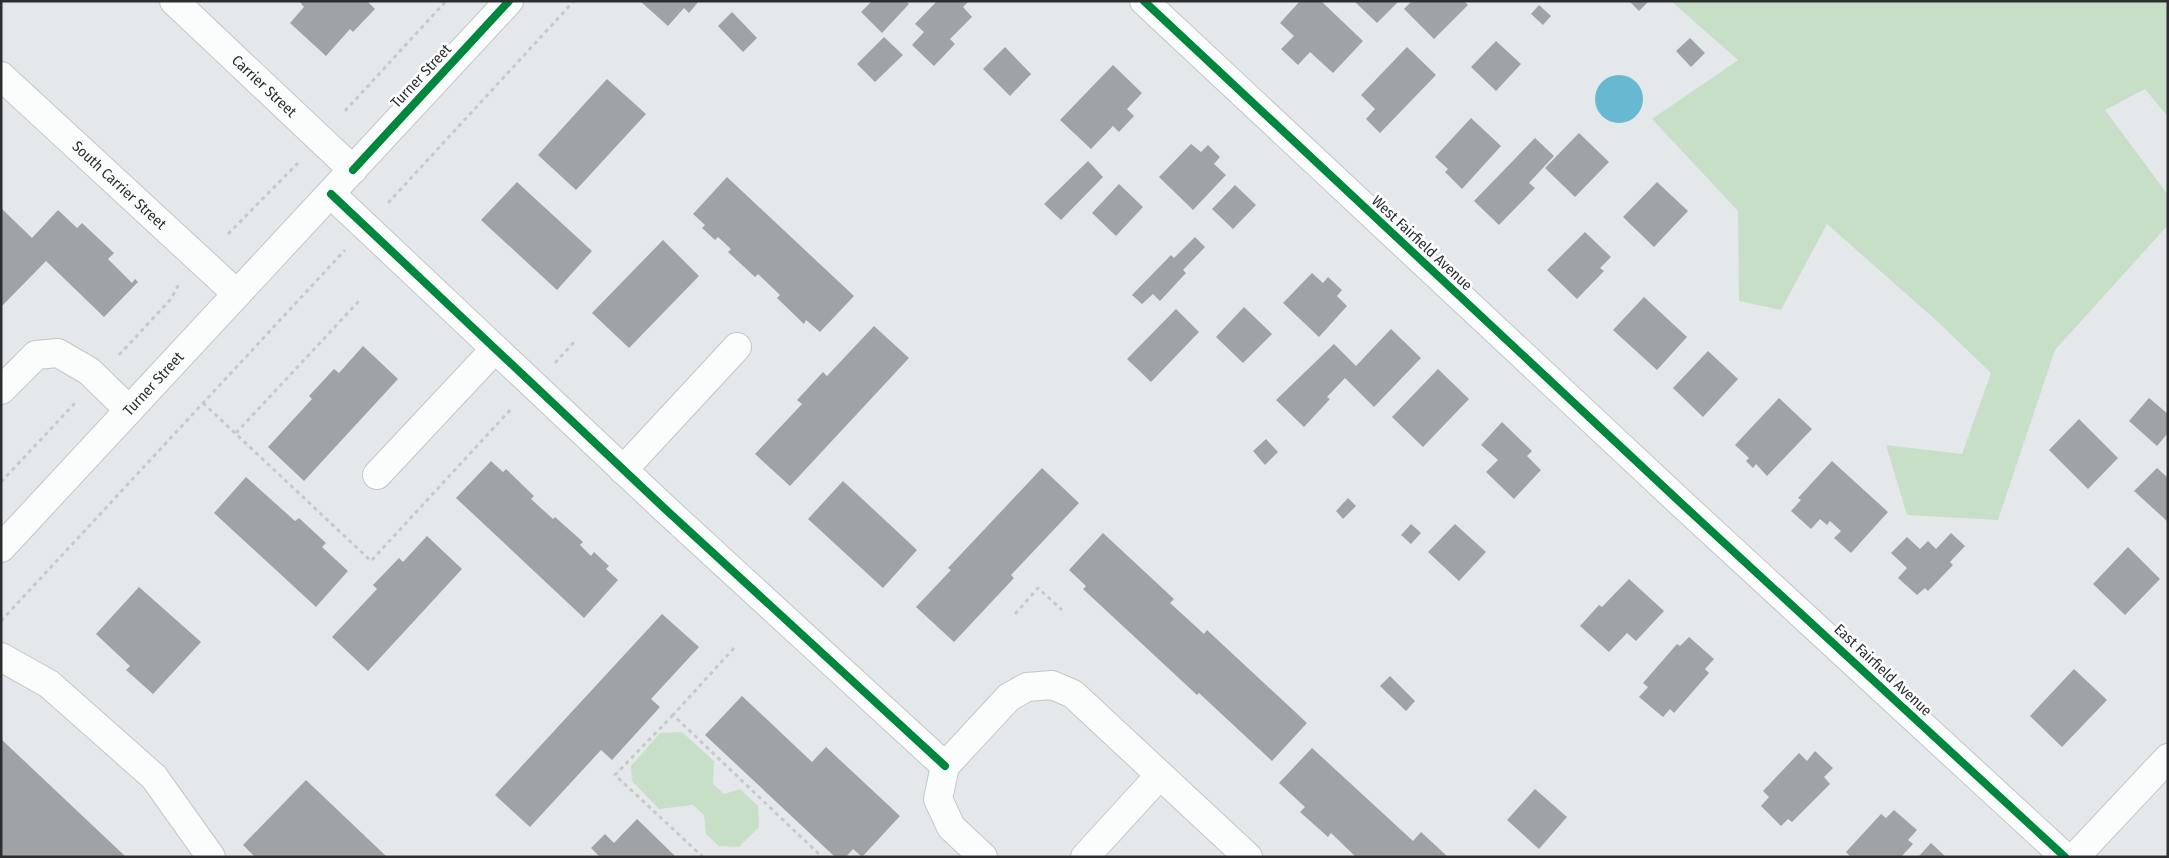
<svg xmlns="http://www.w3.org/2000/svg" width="2169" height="858" font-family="'Fira Sans Condensed',sans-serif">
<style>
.green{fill:#c7dec7}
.water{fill:#68b8d2}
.building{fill:#a0a3a5}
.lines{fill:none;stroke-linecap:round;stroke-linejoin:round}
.minor-casing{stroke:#c3c6c8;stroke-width:30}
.path{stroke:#c7c9c9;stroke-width:3;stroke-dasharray:4 4;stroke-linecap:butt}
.minor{stroke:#fbfcfc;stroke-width:28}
.cycleway-casing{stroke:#fff;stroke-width:11}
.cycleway{stroke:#00873e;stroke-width:8}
.labels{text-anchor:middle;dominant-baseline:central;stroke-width:5;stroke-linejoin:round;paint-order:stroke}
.street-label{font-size:15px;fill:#2c2e30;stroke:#fff}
</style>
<rect width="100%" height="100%" fill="#e5e8eb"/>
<!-- green -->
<g class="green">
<path d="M 1671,1 L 2168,1 L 2168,117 L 2145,89 L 2105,110 L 2168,195 L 2168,225 L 2055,350 L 1998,520 L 1907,515 L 1886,445 L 1962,454 L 1991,373 L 1938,322 L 1827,224 L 1781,310 L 1739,301 L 1738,211 L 1652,119 L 1738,60 Z"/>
<path d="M 682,732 L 714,761 L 713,784 L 724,794 L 740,789 L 758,806 L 759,827 L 739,847 L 719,846 L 706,834 L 704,815 L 693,805 L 659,809 L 632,781 L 631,766 L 660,733 Z"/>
</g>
<!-- water -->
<circle class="water" cx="1619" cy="99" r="24"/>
<!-- building -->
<g class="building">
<path d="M 299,1 L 367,1 L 375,9 L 353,32 L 350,29 L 326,56 L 290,23 L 304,7 Z"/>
<path d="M 640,1 L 699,1 L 689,13 L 684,8 L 668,26 Z"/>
<path d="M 872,1 L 906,1 L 909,4 L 882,33 L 861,12 Z"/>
<path d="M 937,1 L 969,1 L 963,7 L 972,17 L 950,39 L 955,44 L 934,66 L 912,45 L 924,32 L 915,24 Z"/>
<path d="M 1300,1 L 1321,1 L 1363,41 L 1333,73 L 1310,52 L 1298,65 L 1281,49 L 1294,36 L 1280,23 Z"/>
<path d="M 1354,1 L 1399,1 L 1377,23 Z"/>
<path d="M 1412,1 L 1464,1 L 1468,5 L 1434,39 L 1404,9 Z"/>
<path d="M 1629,1 L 1649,1 L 1639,11 Z"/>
<path d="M 1539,5 L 1551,16 L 1543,25 L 1531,14 Z"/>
<path d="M 732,12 L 757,38 L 743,52 L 718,26 Z"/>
<path d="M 884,37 L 903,55 L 875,82 L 857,64 Z"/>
<path d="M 1690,38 L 1705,53 L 1691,67 L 1676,51 Z"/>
<path d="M 1496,41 L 1521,64 L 1496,91 L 1471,67 Z"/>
<path d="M 1005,47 L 1031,74 L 1010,96 L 983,69 Z"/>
<path d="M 1407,47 L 1436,75 L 1380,133 L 1366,119 L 1375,109 L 1361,95 Z"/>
<path d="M 1113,65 L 1142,93 L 1127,109 L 1134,116 L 1119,132 L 1113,126 L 1091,149 L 1060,120 Z"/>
<path d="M 607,79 L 646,114 L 576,190 L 538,155 Z"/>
<path d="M 1471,118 L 1501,146 L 1462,189 L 1445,172 L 1448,169 L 1435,157 Z"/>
<path d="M 1579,133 L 1609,162 L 1575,197 L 1545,168 Z"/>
<path d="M 1535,138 L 1554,156 L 1529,183 L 1535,188 L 1499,225 L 1474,201 Z"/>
<path d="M 1191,144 L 1201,152 L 1208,145 L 1220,157 L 1214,164 L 1226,175 L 1193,210 L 1159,177 Z"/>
<path d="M 1088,161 L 1103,177 L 1061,220 L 1044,204 Z"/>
<path d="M 727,177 L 854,296 L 820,332 L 806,320 L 804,324 L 777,298 L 780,295 L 758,274 L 755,277 L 728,252 L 731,249 L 718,237 L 715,240 L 702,228 L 705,225 L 693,214 Z"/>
<path d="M 517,182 L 592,251 L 557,290 L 481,220 Z"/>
<path d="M 1657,182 L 1688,211 L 1654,247 L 1623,217 Z"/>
<path d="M 1119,184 L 1143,207 L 1116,236 L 1092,213 Z"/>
<path d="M 1235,185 L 1256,205 L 1233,229 L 1212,209 Z"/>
<path d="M 1,208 L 32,238 L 58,210 L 77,228 L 82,223 L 114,253 L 108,259 L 132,283 L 135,279 L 138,282 L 104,317 L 46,261 L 1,307 Z"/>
<path d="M 1585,232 L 1611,257 L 1600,268 L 1604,271 L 1577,299 L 1547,270 Z"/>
<path d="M 1195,237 L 1205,247 L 1183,270 L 1186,273 L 1160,301 L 1153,294 L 1142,304 L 1132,295 L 1171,255 L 1174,258 Z"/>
<path d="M 663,240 L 699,276 L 629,348 L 592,313 Z"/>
<path d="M 1312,273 L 1323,283 L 1328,277 L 1342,290 L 1337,296 L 1347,306 L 1319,337 L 1283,303 Z"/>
<path d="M 1644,297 L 1687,337 L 1657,370 L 1613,330 Z"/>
<path d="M 1244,307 L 1272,334 L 1243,363 L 1216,337 Z"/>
<path d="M 1176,309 L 1199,332 L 1151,382 L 1127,359 Z"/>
<path d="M 874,326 L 909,358 L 790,486 L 755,454 L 802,404 L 797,400 L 823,372 L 827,376 Z"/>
<path d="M 1391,329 L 1421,358 L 1374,407 L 1345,378 L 1327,397 L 1330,399 L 1304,427 L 1276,400 L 1334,344 L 1356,366 Z"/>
<path d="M 363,346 L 398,379 L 304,481 L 268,447 L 312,399 L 309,396 L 334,369 L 339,373 Z"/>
<path d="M 1708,351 L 1738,379 L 1703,417 L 1673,388 Z"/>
<path d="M 1438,369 L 1469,399 L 1423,447 L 1392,417 Z"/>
<path d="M 1779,398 L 1812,429 L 1767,476 L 1756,464 L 1753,468 L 1746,461 L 1749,458 L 1735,445 Z"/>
<path d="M 2149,398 L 2168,414 L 2168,433 L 2157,446 L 2129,421 Z"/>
<path d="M 2079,419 L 2118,458 L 2088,489 L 2049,450 Z"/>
<path d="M 1502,422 L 1532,451 L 1527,456 L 1541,470 L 1514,499 L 1486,472 L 1498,460 L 1481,445 Z"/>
<path d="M 1266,439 L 1278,452 L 1265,465 L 1253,451 Z"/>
<path d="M 491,461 L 503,472 L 506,469 L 534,496 L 531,499 L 553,519 L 555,517 L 583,542 L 580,545 L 591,556 L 594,552 L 609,566 L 606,569 L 618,580 L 584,618 L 456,498 Z"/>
<path d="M 1832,461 L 1888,512 L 1851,553 L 1834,538 L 1841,531 L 1830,521 L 1827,525 L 1820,519 L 1811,529 L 1791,511 L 1801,500 L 1798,498 Z"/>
<path d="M 1042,468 L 1079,503 L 1011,575 L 1014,578 L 954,642 L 916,607 L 951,570 L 948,568 Z"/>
<path d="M 2157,468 L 2168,478 L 2168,522 L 2134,491 Z"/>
<path d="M 246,477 L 295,521 L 299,518 L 326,543 L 322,547 L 348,571 L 316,607 L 214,513 Z"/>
<path d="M 843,481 L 917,550 L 883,588 L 808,519 Z"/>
<path d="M 1348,498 L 1356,506 L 1343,519 L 1336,511 Z"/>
<path d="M 1411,524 L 1421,533 L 1411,544 L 1401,535 Z"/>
<path d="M 1455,524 L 1486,552 L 1459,581 L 1428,552 Z"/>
<path d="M 1103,533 L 1174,599 L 1170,603 L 1204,634 L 1207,630 L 1307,723 L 1272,761 L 1199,693 L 1197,695 L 1083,589 L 1086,586 L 1069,570 Z"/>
<path d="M 1951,533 L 1965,546 L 1950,562 L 1953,565 L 1928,591 L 1925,588 L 1917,595 L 1898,578 L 1907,568 L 1891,553 L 1907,537 L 1920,549 L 1928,541 L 1936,549 Z"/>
<path d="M 427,536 L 462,569 L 368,671 L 332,637 L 377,589 L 373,585 L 399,558 L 403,562 Z"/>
<path d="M 2128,547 L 2160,579 L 2125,615 L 2093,584 Z"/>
<path d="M 1629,579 L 1664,611 L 1636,641 L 1627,633 L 1609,652 L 1580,626 L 1599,605 L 1602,607 Z"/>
<path d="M 139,587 L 201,642 L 153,694 L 126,670 L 130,666 L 96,634 Z"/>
<path d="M 662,614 L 699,647 L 651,699 L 660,707 L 612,760 L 601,750 L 530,827 L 495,795 Z"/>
<path d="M 1689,637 L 1714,659 L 1705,669 L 1709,673 L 1674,713 L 1670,709 L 1663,717 L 1639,697 L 1648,687 L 1643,683 L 1677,644 L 1680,646 Z"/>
<path d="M 2074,669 L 2107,700 L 2062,747 L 2030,716 Z"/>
<path d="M 1390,676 L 1415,701 L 1406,711 L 1380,686 Z"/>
<path d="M 742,696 L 812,762 L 826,747 L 900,816 L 862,857 L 853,849 L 846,857 L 835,857 L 705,735 Z"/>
<path d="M 1,739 L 126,857 L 1,857 Z"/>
<path d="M 1312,748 L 1413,841 L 1421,832 L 1448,857 L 1356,857 L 1331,833 L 1328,837 L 1300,812 L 1305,807 L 1279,783 Z"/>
<path d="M 1815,751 L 1833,768 L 1824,777 L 1830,784 L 1792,822 L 1788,819 L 1781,826 L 1761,806 L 1769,797 L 1763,791 L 1799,753 L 1807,761 Z"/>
<path d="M 306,780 L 387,857 L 255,857 L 243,845 Z"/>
<path d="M 1535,789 L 1567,817 L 1539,849 L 1507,820 Z"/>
<path d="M 1894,810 L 1917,830 L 1908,840 L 1913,844 L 1901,857 L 1851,857 L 1846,852 L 1881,814 L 1886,818 Z"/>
<path d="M 637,819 L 676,857 L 600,857 L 591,848 L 605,834 L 614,843 Z"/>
<path d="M 1931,843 L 1946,857 L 1918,857 Z"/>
</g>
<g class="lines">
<!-- minor casing -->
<g class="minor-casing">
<g id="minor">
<path id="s1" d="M 174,1 L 353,170"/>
<path d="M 1144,1 L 1682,504 L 2065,857"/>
<path id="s2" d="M 1,76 L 237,294"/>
<path d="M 331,194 L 663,507 L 945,766"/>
<path d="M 1,390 L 36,355 L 58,353 L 89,371 L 129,410"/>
<path d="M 623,470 L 737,347"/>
<path d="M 377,475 L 494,350"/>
<path id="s3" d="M 1,548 L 509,1"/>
<path d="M 1,657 L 49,684 L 154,777 L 211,857"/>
<path d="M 1160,775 L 1248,857"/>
<path d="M 983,857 L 951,827 L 938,799 L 945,766 L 1009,697 L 1027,687 L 1052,685 L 1073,694 L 1160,775 L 1085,857"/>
<path d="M 2075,857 L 2168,758"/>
</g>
</g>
<!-- path -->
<g class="path">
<path d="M 345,111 L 446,1"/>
<path d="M 388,203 L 574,1"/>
<path d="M 228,234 L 298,163"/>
<path d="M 119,355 L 171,299 L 179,284"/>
<path d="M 555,363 L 574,342"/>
<path d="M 203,403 L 371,561 L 511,409"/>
<path d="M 236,433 L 359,301"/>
<path d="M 1,482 L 76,402"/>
<path d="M 1015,614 L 1038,588 L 1062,610"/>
<path d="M 1,621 L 345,250"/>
<path d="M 734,648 L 673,715 L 822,857"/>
<path d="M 673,715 L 615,775 L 703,857"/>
<path d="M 866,857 L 867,856"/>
</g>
<!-- minor -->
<use href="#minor" class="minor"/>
<!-- cycleway casing -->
<g class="cycleway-casing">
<g id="cycleway">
<path d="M 1144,1 L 1682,504 L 2065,857"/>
<path d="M 353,170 L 509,1"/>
<path d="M 331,194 L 663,507 L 945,766"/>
</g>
</g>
<!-- cycleway -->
<use href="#cycleway" class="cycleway"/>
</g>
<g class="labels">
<!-- street labels -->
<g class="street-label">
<text transform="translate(421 76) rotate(-47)">Turner Street</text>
<text stroke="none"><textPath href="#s1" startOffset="124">Carrier Street</textPath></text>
<text stroke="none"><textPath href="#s2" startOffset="161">South Carrier Street</textPath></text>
<text transform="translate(1422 243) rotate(43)">West Fairfield Avenue</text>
<text stroke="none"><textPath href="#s3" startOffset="224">Turner Street</textPath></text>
<text transform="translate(1883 670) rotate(43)">East Fairfield Avenue</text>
</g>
</g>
<!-- border -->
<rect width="2169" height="858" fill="none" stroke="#2c2e30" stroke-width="5"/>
</svg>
